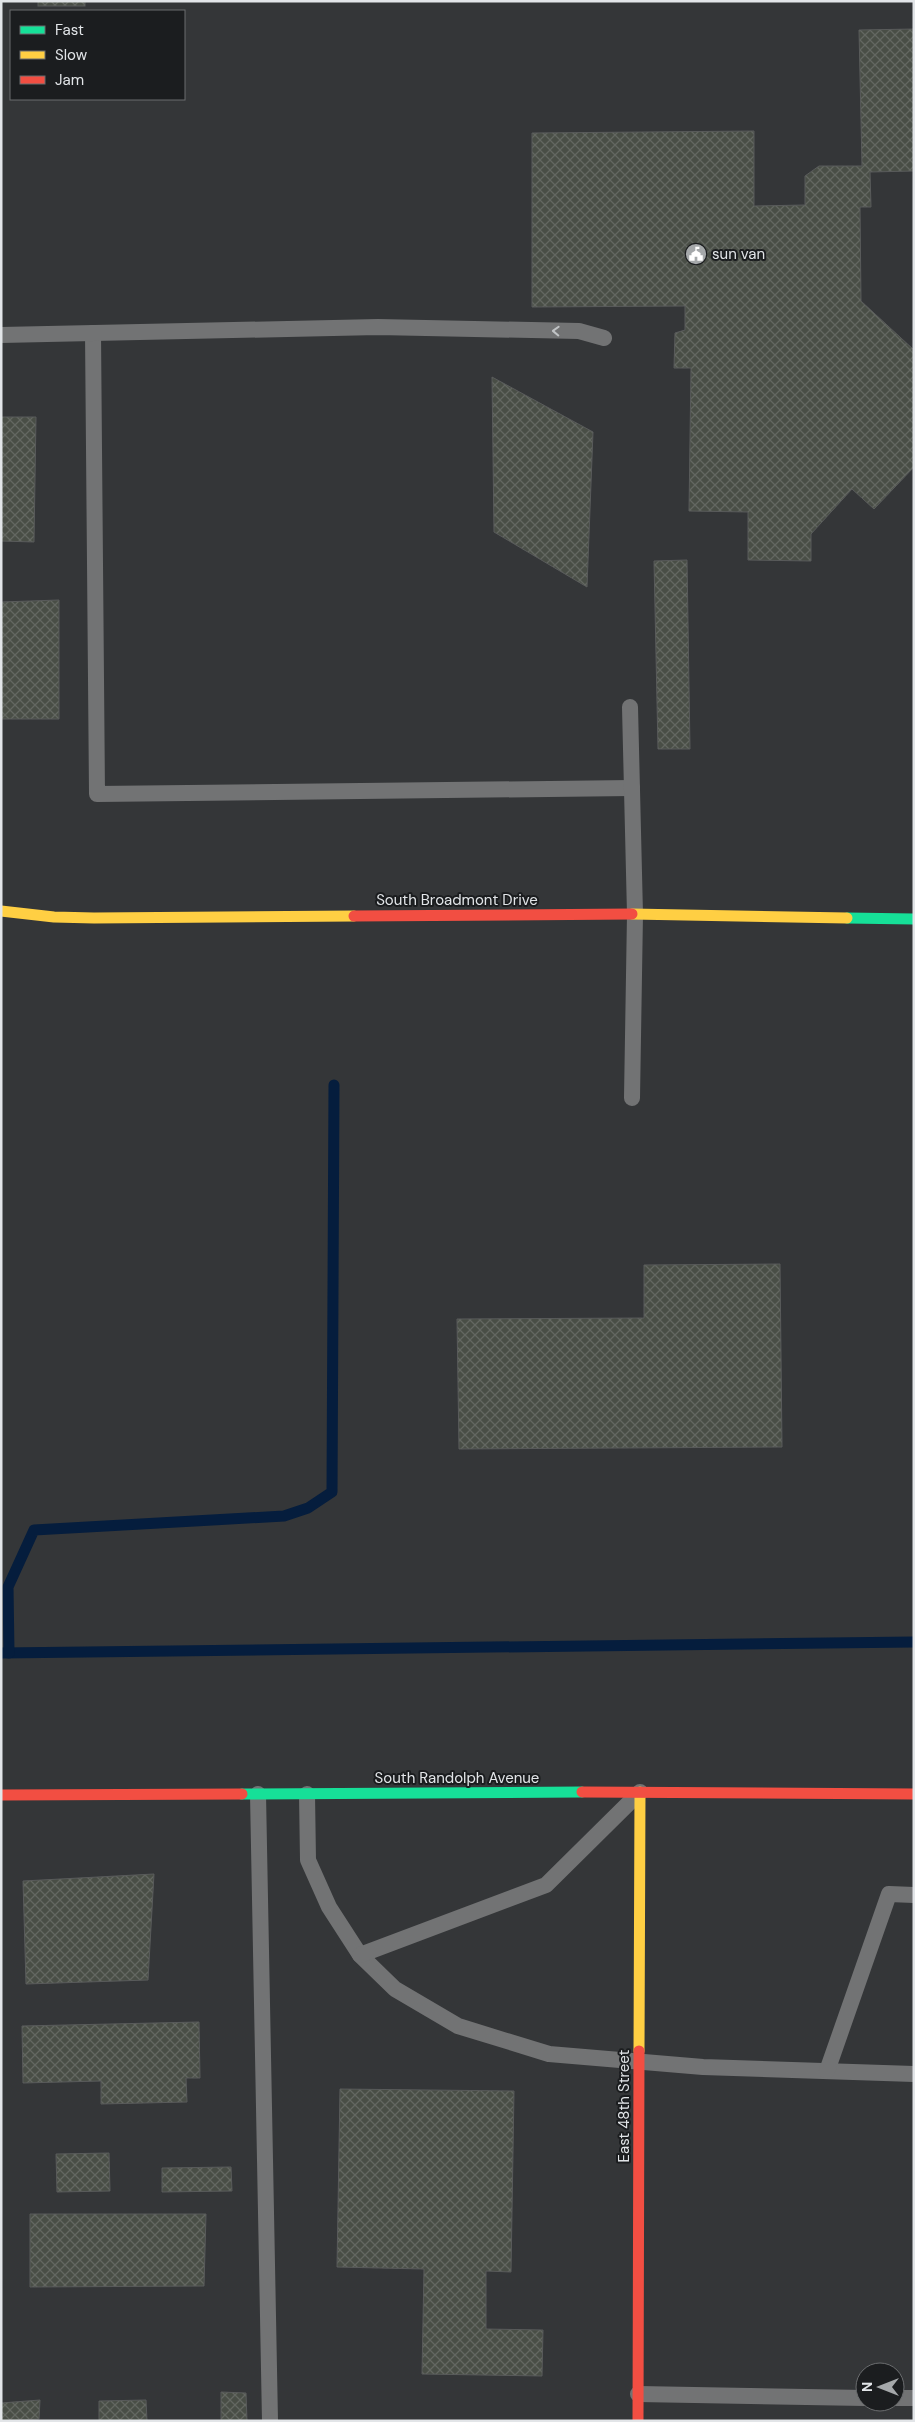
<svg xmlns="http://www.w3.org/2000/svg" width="915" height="2422" font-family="'DM Sans',sans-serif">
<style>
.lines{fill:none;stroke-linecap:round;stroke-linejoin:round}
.stream{stroke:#051d3d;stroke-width:11}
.building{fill:url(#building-cross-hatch);stroke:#595b5b}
.lane{stroke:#727374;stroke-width:16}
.fast{stroke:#16e098;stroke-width:11}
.slow{stroke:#ffcf43;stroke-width:11}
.jam{stroke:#f24e42;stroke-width:11}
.oneway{stroke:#c0c3c5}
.labels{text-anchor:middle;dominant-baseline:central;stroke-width:4;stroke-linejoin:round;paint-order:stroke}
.poi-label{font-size:15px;fill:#e2e5e8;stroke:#1b1d1f;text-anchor:start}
.street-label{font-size:15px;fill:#e2e5e8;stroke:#1b1d1f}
</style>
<defs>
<pattern id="building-cross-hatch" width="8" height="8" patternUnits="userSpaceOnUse" patternTransform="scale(1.25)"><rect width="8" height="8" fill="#494e46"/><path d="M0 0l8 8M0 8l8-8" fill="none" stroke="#636761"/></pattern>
</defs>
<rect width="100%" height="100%" fill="#343638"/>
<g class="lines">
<!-- stream -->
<g class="stream">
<path d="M 1,1653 L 914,1642"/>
<path d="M 9,1653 L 8,1587 L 34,1530 L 284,1516 L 308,1508 L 332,1492 L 334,1085"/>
</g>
</g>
<!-- building -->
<g class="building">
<rect x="38" y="1" width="47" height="5"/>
<path d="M 914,29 L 914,171 L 870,172 L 871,207 L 860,207 L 861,301 L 914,350 L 914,467 L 874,509 L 852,489 L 811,534 L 811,561 L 748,560 L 748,512 L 689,511 L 691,368 L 674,368 L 675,333 L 685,330 L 685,306 L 532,307 L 532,133 L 754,131 L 754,206 L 805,205 L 805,176 L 819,166 L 862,166 L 859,30 Z"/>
<path d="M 492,377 L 593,432 L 587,587 L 494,532 Z"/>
<path d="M 1,417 L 36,417 L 34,542 L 1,541 Z"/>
<path d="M 687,560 L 690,749 L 658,749 L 654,561 Z"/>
<path d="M 59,600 L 59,719 L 1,719 L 1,602 Z"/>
<path d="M 780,1264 L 782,1447 L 459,1449 L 457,1319 L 644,1318 L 644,1265 Z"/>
<path d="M 154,1874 L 148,1980 L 26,1984 L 23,1881 Z"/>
<path d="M 199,2022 L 200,2078 L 186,2078 L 187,2102 L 101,2104 L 101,2081 L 23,2083 L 22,2026 Z"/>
<path d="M 340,2089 L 514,2091 L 511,2272 L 486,2271 L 486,2329 L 543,2330 L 542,2376 L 422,2374 L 424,2269 L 337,2267 Z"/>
<path d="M 109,2153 L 110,2191 L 57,2192 L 56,2154 Z"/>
<path d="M 231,2167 L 232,2191 L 162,2192 L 162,2168 Z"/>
<path d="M 30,2214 L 206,2214 L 204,2286 L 30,2287 Z"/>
<path d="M 221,2392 L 246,2393 L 247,2421 L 221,2421 Z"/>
<path d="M 40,2400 L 39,2419 L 1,2421 L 1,2403 Z"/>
<path d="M 146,2400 L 147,2421 L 99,2421 L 99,2401 Z"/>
</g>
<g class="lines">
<!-- lane -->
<g class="lane">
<path d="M 93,333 L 97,794 L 632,788"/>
<path d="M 1,335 L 378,327 L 579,331 L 604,338"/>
<path d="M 630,707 L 635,914 L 632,1098"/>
<path d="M 258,1794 L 270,2421"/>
<path d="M 307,1794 L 308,1860 L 329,1907 L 360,1955 L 395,1989 L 458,2026 L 549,2054 L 703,2067 L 914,2074"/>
<path d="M 360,1955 L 546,1885 L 640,1792"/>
<path d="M 827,2071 L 889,1894 L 914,1895"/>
<path d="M 638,2394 L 865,2398"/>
<path d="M 895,2398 L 914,2398"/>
</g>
<!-- fast -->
<g class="fast">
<path d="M 847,918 L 914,919"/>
<path d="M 242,1794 L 582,1792"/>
</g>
<!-- slow -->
<g class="slow">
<path d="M 1,911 L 54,917 L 94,918 L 354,916"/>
<path d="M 632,914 L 847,918"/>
<path d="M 639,2051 L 640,1792"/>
</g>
<!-- jam -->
<g class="jam">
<path d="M 354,916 L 632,914"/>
<path d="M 582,1792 L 914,1794"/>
<path d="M 1,1795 L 242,1794"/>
<path d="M 638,2421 L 639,2051"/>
</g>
</g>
<!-- one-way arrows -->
<defs><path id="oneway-chevron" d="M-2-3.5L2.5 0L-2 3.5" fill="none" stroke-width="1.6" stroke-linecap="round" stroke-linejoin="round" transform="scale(1.25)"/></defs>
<use class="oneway" href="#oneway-chevron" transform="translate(556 331) rotate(-178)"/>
<!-- icons -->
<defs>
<g id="civic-disc" transform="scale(1.125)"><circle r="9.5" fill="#a5a8aa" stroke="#1b1d1f"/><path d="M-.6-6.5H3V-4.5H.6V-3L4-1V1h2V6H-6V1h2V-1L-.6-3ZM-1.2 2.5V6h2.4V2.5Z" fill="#fff"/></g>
</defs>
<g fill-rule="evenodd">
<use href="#civic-disc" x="696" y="254"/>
</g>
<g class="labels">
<!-- poi labels -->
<g class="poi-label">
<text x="712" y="254">sun van</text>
</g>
<!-- street labels -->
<g class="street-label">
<text x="457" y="900">South Broadmont Drive</text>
<text x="457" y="1778">South Randolph Avenue</text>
<text transform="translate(624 2106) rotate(-90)">East 48th Street</text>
</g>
</g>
<!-- border -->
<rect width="915" height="2422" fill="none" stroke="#e2e5e8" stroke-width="5"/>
<!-- legend -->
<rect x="10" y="10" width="175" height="90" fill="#1b1d1f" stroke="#6b6d6f"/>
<rect x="20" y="26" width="25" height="8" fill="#16e098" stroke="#6b6d6f"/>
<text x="55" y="35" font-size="15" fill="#e2e5e8">Fast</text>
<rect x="20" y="51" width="25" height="8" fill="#ffcf43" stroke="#6b6d6f"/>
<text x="55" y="60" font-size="15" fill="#e2e5e8">Slow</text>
<rect x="20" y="76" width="25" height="8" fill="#f24e42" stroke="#6b6d6f"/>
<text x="55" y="85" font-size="15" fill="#e2e5e8">Jam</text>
<!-- north arrow -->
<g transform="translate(880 2387) rotate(270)"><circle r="24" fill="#1b1d1f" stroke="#6b6d6f"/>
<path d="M0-4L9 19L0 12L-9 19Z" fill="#a5a8aa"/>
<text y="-8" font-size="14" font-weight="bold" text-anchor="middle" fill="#e2e5e8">N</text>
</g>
</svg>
